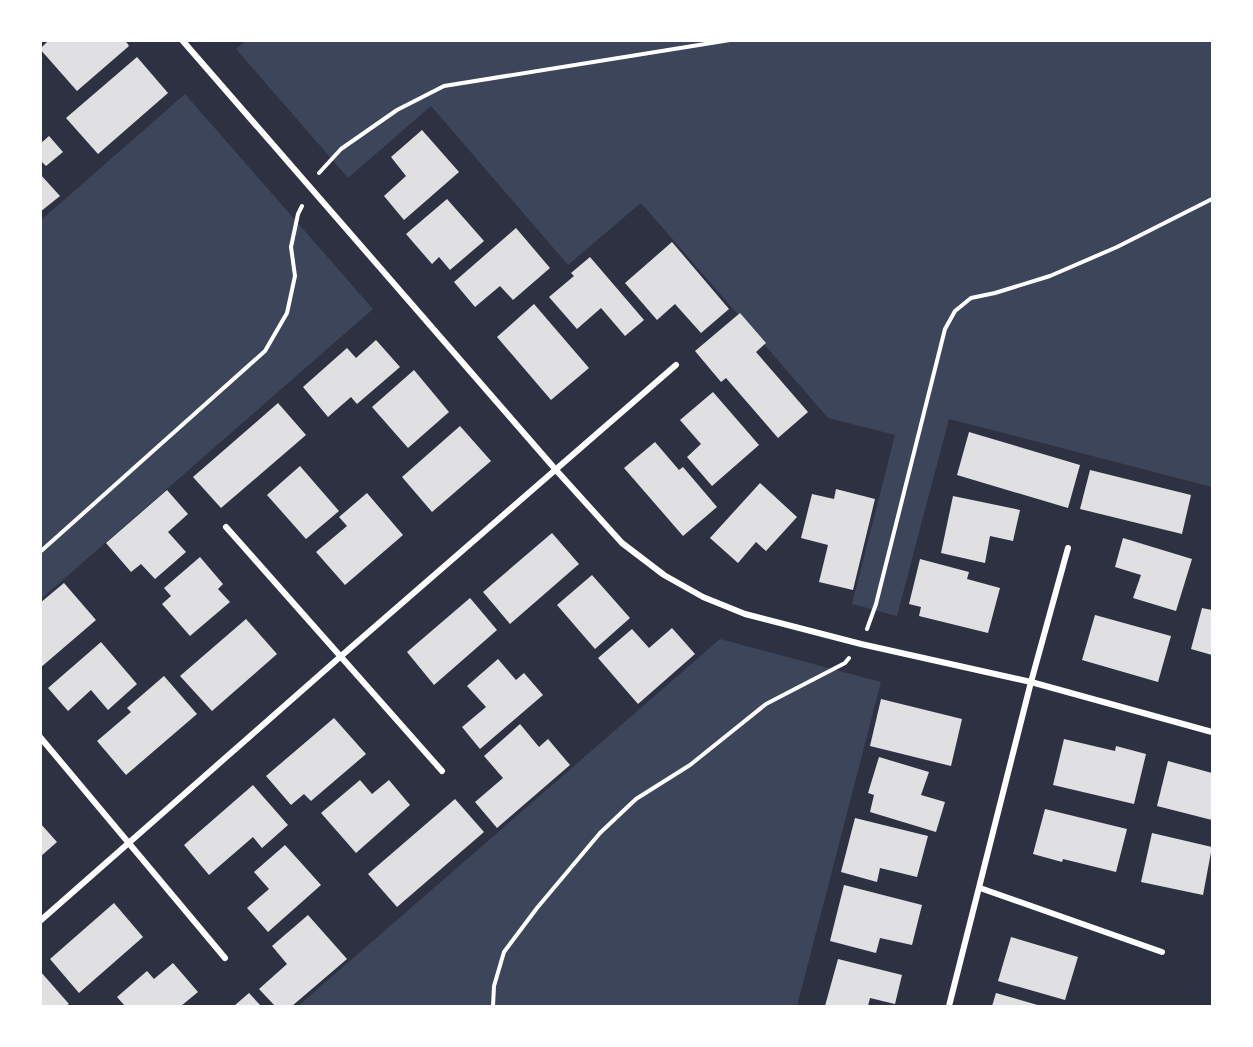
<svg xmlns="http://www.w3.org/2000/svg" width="1253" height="1047" font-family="'Titillium Web',sans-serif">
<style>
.green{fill:#3c4559}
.building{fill:#e0e0e3}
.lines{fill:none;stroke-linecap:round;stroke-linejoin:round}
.path{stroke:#fff;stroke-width:4}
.minor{stroke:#fff;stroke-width:6}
</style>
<rect width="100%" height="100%" fill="#2d3142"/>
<!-- green -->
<g class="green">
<path d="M 247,40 L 1212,41 L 1212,487 L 949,419 L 897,616 L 852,604 L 895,435 L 828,418 L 641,203 L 568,265 L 431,106 L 348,178 L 236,49 Z"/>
<path d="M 185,94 L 373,309 L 41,599 L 41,220 Z"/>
<path d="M 720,639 L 881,682 L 797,1006 L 298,1006 Z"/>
</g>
<!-- building -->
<g class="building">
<path d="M 49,40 L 125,40 L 129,46 L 77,91 L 40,49 Z"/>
<path d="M 137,57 L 168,93 L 98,154 L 66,118 Z"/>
<path d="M 422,130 L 459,172 L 404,220 L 384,196 L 406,176 L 391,157 Z"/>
<path d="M 49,136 L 63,152 L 46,166 L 40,160 L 40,144 Z"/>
<path d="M 40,174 L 60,196 L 40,212 Z"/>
<path d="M 447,199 L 484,241 L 450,270 L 439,257 L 432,264 L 406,234 Z"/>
<path d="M 516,228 L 550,268 L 513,300 L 500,286 L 475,307 L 454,282 Z"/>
<path d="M 672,242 L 729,309 L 701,333 L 675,304 L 657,320 L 625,283 Z"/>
<path d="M 590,257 L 644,320 L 625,336 L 601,308 L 577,329 L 549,297 L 574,276 L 571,273 Z"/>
<path d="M 534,304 L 589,368 L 551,400 L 497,337 Z"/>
<path d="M 740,313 L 766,343 L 756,352 L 808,412 L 778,438 L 726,378 L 721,382 L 695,351 Z"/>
<path d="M 376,340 L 400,367 L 357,404 L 351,397 L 328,417 L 303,387 L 347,348 L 356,358 Z"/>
<path d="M 414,370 L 449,412 L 408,448 L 372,407 Z"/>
<path d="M 713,392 L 759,445 L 712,486 L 687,457 L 701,444 L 680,420 Z"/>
<path d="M 278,403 L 306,435 L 221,508 L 193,477 Z"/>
<path d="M 460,426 L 491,461 L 432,512 L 402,477 Z"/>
<path d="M 969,432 L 1080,465 L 1068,508 L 957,475 Z"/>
<path d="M 655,442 L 679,470 L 683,467 L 717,507 L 683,536 L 624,468 Z"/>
<path d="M 300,466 L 339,511 L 306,539 L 267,495 Z"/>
<path d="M 1090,470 L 1191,495 L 1182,534 L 1080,509 Z"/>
<path d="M 760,483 L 797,517 L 766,551 L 756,542 L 738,563 L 710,538 Z"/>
<path d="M 836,489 L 875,499 L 853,590 L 819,582 L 828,545 L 801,538 L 812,494 L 834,499 Z"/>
<path d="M 167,490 L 188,514 L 168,532 L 186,552 L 155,579 L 141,564 L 131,572 L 106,543 Z"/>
<path d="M 367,493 L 403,535 L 345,585 L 316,552 L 347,526 L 339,517 Z"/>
<path d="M 953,496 L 1020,510 L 1013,541 L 990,536 L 985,563 L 941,553 Z"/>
<path d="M 552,533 L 579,564 L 510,624 L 483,592 Z"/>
<path d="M 1123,538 L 1192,559 L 1176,611 L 1133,598 L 1141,575 L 1115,567 Z"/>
<path d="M 200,557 L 223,584 L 218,589 L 230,602 L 190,636 L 162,604 L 171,596 L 164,588 Z"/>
<path d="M 920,559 L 969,572 L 967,579 L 1000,588 L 988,633 L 919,616 L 921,607 L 909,604 Z"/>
<path d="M 592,575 L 630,618 L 595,649 L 557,605 Z"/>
<path d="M 64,583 L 96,620 L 40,668 L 40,603 Z"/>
<path d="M 470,598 L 497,630 L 434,685 L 407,652 Z"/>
<path d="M 1202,608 L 1212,610 L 1212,655 L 1191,649 Z"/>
<path d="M 1095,615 L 1171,636 L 1158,682 L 1082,660 Z"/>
<path d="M 246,619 L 277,654 L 212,711 L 180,676 Z"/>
<path d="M 672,628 L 695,654 L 638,704 L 598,658 L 632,629 L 649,648 Z"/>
<path d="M 101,642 L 137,684 L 108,710 L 91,690 L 68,711 L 48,688 Z"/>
<path d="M 498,659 L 516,680 L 524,673 L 543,695 L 480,749 L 462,727 L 486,707 L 467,686 Z"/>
<path d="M 164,676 L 197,714 L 126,775 L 97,741 L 131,712 L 127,708 Z"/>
<path d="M 881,699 L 962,719 L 951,766 L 870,746 Z"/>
<path d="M 334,718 L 366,754 L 311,801 L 304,794 L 291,805 L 266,776 Z"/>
<path d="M 520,724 L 539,747 L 548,739 L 570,765 L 497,828 L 475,802 L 503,778 L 484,756 Z"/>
<path d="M 1064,739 L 1115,751 L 1116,746 L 1146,754 L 1134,804 L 1053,785 Z"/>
<path d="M 879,757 L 929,772 L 921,795 L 945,802 L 936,832 L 870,812 L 874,795 L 868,793 Z"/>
<path d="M 1168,761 L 1212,773 L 1212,820 L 1157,806 Z"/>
<path d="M 360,780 L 372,794 L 389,780 L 410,805 L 356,853 L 321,813 Z"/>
<path d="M 253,785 L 288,825 L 262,848 L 253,837 L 209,875 L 184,845 Z"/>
<path d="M 455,799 L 484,832 L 397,907 L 368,874 Z"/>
<path d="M 1045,809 L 1127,829 L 1116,872 L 1063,859 L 1062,862 L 1033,854 Z"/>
<path d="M 855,818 L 928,836 L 917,877 L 880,868 L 877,882 L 841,872 Z"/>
<path d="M 40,823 L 57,842 L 40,857 Z"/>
<path d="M 1152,833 L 1212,847 L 1203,895 L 1141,882 Z"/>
<path d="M 285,845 L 321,885 L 268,932 L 247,908 L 269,889 L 254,872 Z"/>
<path d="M 844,885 L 922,905 L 912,945 L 880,938 L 876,953 L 830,941 Z"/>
<path d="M 114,903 L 143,937 L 79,993 L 50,959 Z"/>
<path d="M 308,915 L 347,959 L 292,1006 L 275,1006 L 259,989 L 287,964 L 272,946 Z"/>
<path d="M 1011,937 L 1078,957 L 1065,1000 L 998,981 Z"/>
<path d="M 838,959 L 902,975 L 895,1004 L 870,998 L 868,1006 L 825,1006 Z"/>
<path d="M 173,963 L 198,992 L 181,1006 L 125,1006 L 117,997 L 147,971 L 154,979 Z"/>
<path d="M 40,971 L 69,1004 L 66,1006 L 40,1006 Z"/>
<path d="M 249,993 L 261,1006 L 234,1006 Z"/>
<path d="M 996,993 L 1041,1006 L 992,1006 Z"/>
</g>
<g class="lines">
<!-- path -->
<g class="path">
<path d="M 319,173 L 341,149 L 397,110 L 444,86 L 730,40"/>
<path d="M 40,552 L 265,351 L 287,313 L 295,276 L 291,247 L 298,214 L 302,206"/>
<path d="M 867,629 L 876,604 L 945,329 L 955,311 L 971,298 L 995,293 L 1050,276 L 1117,247 L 1212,199"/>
<path d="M 493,1006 L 494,986 L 504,952 L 537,908 L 600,833 L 636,799 L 690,765 L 766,704 L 845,663 L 849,658"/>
</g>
<!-- minor -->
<g class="minor">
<path d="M 182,40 L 556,470 L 622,543 L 664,575 L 703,597 L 745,614 L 861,644 L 1031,682 L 1212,732"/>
<path d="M 226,527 L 442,771"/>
<path d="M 40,737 L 225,958"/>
<path d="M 980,888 L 1162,952"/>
<path d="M 40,921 L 340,657 L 676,365"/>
<path d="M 949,1006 L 1031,682 L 1068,548"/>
</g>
</g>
<!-- border -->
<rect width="1253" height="1047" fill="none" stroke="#ffffff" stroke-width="84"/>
</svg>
